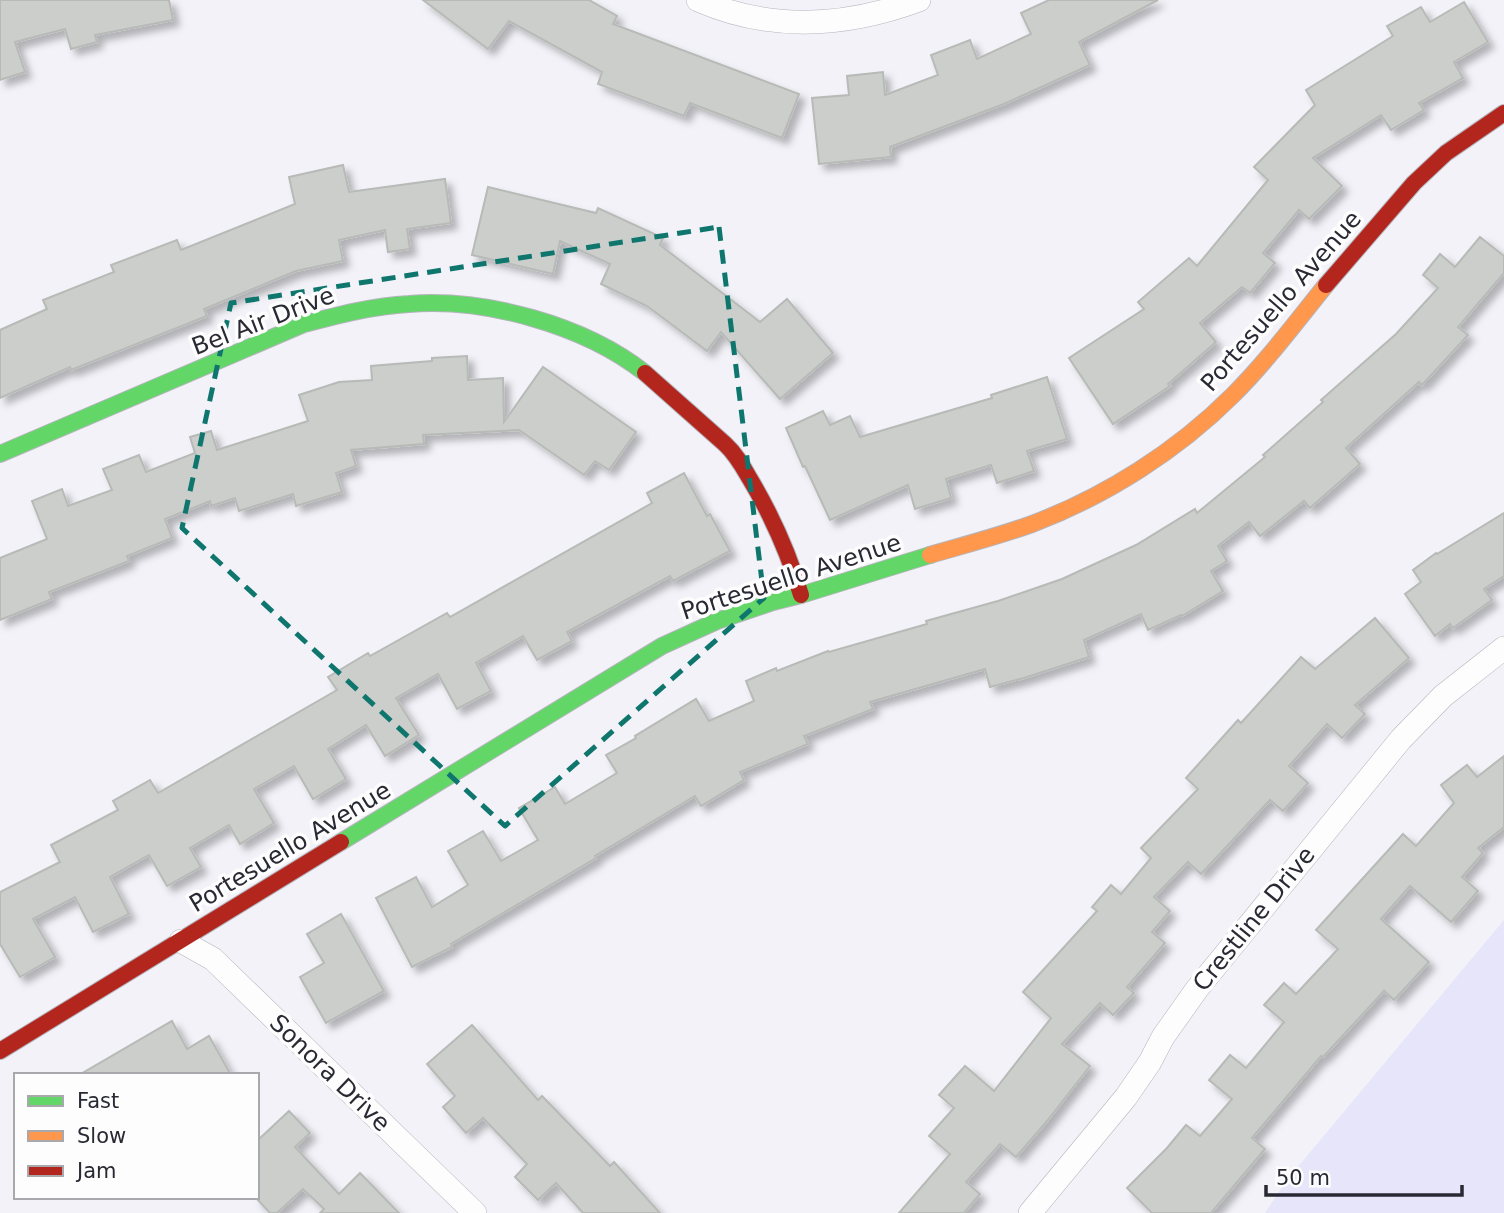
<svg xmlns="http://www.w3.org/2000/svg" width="1504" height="1213" font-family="'DejaVu Sans',sans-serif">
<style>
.green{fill:#e6e5f9}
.building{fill:#cbceca;stroke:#b7bab7;stroke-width:2;filter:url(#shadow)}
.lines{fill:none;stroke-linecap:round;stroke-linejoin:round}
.street-casing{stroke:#b4b4bc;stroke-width:24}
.fast-casing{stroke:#b4b4bc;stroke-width:18}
.slow-casing{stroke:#b4b4bc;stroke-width:18}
.jam-casing{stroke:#b4b4bc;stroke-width:18}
.street{stroke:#fdfdfe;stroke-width:23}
.fast{stroke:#63d668;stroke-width:16}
.slow{stroke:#ff974d;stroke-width:16}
.jam{stroke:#b3261e;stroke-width:16}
.marked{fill:none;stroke:#0f766e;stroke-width:5;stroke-dasharray:14 9;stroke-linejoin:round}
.labels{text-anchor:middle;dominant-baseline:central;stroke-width:7;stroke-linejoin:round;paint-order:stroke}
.street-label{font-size:24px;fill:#292934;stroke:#fdfdfd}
</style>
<defs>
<filter id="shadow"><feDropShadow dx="6" dy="6" stdDeviation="3.5" flood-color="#0004"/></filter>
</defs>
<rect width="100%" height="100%" fill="#f2f2f8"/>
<!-- green -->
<path class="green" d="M 1504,920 L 1504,1213 L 1265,1213 L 1287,1180 Z"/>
<!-- building -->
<g class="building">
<path d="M 0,0 L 169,0 L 173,20 L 95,35 L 97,42 L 71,49 L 65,29 L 15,42 L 25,72 L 0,80 Z"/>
<path d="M 423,0 L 589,0 L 617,16 L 613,24 L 799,94 L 782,138 L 690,103 L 684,116 L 598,84 L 602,72 L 509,21 L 488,49 Z"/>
<path d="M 1049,0 L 1158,0 L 1079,42 L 1090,65 L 1004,104 L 890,147 L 891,157 L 819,164 L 812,98 L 849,95 L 847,76 L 883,72 L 885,95 L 938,75 L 931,55 L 970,40 L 977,59 L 1031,34 L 1021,13 Z"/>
<path d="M 1464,2 L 1488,42 L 1454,62 L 1463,78 L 1419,103 L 1424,110 L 1391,130 L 1381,115 L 1313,158 L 1342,186 L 1309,219 L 1299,210 L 1263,253 L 1275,263 L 1250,293 L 1242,287 L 1200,323 L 1216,342 L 1168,384 L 1170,386 L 1113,424 L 1069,358 L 1144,309 L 1138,302 L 1189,258 L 1197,266 L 1268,180 L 1254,167 L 1315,105 L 1306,90 L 1393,36 L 1387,26 L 1421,7 L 1430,22 Z"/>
<path d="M 343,165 L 349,192 L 445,179 L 451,223 L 407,229 L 410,249 L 388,252 L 385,230 L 339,240 L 343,261 L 296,271 L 204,309 L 207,316 L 71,370 L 70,367 L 0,398 L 0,330 L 47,309 L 43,300 L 114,272 L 111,265 L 177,240 L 181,250 L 295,204 L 289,177 Z"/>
<path d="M 488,187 L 596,213 L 598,208 L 663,238 L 660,245 L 760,322 L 787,299 L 833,353 L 780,399 L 721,332 L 707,351 L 647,306 L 601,284 L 610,264 L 560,241 L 553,274 L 472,255 Z"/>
<path d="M 1480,237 L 1504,256 L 1504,273 L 1458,327 L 1468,335 L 1422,385 L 1419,382 L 1346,448 L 1360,464 L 1310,508 L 1304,501 L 1260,536 L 1249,522 L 1218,546 L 1227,561 L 1211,571 L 1223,591 L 1182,616 L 1181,615 L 1148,630 L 1141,614 L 1084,640 L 1089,657 L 1024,678 L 990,687 L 985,669 L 870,702 L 873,709 L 804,736 L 808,744 L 740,772 L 744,780 L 701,806 L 695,796 L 595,856 L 596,858 L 451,944 L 452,947 L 412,967 L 376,898 L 416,877 L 432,907 L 468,885 L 448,851 L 483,831 L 501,861 L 538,840 L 519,808 L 555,787 L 565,804 L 617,773 L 606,755 L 636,738 L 635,736 L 696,699 L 709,721 L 754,701 L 746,681 L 776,668 L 777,671 L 828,651 L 829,652 L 927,624 L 926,621 L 998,601 L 1062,579 L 1136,545 L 1195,509 L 1197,513 L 1265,457 L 1263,455 L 1323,402 L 1321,400 L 1396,334 L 1438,288 L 1423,275 L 1440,254 L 1455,267 Z"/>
<path d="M 467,356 L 468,380 L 503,378 L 504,422 L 543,367 L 636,432 L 609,470 L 595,461 L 584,475 L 519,430 L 423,435 L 424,444 L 351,450 L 356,466 L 336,473 L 342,492 L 296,506 L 293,494 L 239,511 L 235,498 L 211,506 L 210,501 L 165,519 L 172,538 L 127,556 L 129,561 L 49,592 L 52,599 L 0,620 L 0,558 L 47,539 L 32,501 L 62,489 L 68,506 L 112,490 L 103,469 L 139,455 L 146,472 L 195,453 L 190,437 L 211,431 L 217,450 L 308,421 L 299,395 L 339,382 L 372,380 L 371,366 L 432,361 L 432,358 Z"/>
<path d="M 1047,377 L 1067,439 L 1027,451 L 1034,471 L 997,483 L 991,465 L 946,479 L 951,498 L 915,509 L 908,485 L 830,520 L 805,466 L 803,467 L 786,428 L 823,411 L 830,425 L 850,416 L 860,437 L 992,398 L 991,395 Z"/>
<path d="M 684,473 L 707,516 L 710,514 L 730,551 L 673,581 L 670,576 L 567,632 L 572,641 L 537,660 L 523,636 L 476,663 L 491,691 L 457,709 L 438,674 L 396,698 L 419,735 L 385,756 L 366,725 L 328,749 L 346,779 L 313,799 L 294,766 L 254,789 L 274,823 L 240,844 L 229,825 L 190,848 L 201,867 L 167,886 L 149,855 L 110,877 L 129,914 L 93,932 L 75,897 L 33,919 L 55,957 L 20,977 L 0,944 L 0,892 L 60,862 L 51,845 L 118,810 L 113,801 L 150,780 L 158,793 L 337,690 L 328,677 L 368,653 L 370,656 L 447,613 L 450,617 L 652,503 L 647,493 Z"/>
<path d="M 1504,513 L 1504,576 L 1484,589 L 1492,600 L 1453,628 L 1450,624 L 1435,636 L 1405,594 L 1421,582 L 1413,570 L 1436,553 L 1437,554 Z"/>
<path d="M 1375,618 L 1409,658 L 1355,705 L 1365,714 L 1342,738 L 1327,724 L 1289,766 L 1308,783 L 1283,811 L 1270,800 L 1201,874 L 1188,862 L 1154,897 L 1170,911 L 1152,932 L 1165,943 L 1127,987 L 1134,993 L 1113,1015 L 1100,1003 L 1062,1044 L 1090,1066 L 1047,1121 L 1016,1157 L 1000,1144 L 966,1182 L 980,1194 L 964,1213 L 899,1213 L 950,1154 L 929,1136 L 954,1108 L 939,1095 L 965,1066 L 994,1091 L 1051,1018 L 1023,992 L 1097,911 L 1092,907 L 1111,885 L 1121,894 L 1151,858 L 1141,848 L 1198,789 L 1186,778 L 1238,720 L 1241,723 L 1301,657 L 1315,669 Z"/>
<path d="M 1504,756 L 1504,827 L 1478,848 L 1483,853 L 1462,877 L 1478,891 L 1451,922 L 1410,886 L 1381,919 L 1429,962 L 1394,1000 L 1384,991 L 1323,1057 L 1321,1056 L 1252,1138 L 1265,1149 L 1211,1213 L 1152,1213 L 1127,1188 L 1167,1148 L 1186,1125 L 1200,1136 L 1232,1099 L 1209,1080 L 1230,1055 L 1246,1068 L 1284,1022 L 1264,1005 L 1284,983 L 1296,994 L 1338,949 L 1316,930 L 1403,834 L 1416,846 L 1454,803 L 1441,785 L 1467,765 L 1477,777 Z"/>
<path d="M 341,914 L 384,991 L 326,1023 L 300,977 L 324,963 L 307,934 Z"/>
<path d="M 172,1021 L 187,1049 L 209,1036 L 231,1075 L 79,1075 Z"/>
<path d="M 472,1025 L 538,1100 L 542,1096 L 610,1166 L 614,1162 L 660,1213 L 583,1213 L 556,1183 L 538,1200 L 515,1177 L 527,1164 L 483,1118 L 466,1133 L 443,1107 L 455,1096 L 427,1064 Z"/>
<path d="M 289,1111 L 310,1133 L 295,1147 L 339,1194 L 360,1173 L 399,1213 L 320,1213 L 324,1209 L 303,1189 L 277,1213 L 270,1213 L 257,1199 L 257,1141 Z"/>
</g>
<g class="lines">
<!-- street casing -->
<g class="street-casing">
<g id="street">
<path d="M 698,0 C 771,32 846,27 919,0"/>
<path d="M 181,941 L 213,959 L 475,1213"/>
<path d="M 1030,1213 L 1126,1097 L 1150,1062 L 1163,1037 L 1197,989 L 1401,739 L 1443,696 L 1504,648"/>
</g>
</g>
<!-- fast casing -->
<g class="fast-casing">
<g id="fast">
<path d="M 0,454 L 304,324 C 338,315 373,306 409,304 C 486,298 584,325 645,373"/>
<path d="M 341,842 L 662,646 L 717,621 L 773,602 L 801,595 L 930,555"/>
</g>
</g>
<!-- slow casing -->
<g class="slow-casing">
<path id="slow" d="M 930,555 C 964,545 999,536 1032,524 C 1106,496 1177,451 1233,395 C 1267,361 1296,322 1326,285"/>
</g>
<!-- jam casing -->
<g class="jam-casing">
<g id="jam">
<path d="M 1326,285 L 1414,183 L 1446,153 L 1504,113"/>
<path d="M 645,373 L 725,444 C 736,454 743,467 750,479 C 772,516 789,554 801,595"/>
<path d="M 0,1051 L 341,842"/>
</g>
</g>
<!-- street -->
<use href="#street" class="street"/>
<!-- fast -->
<use href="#fast" class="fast"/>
<!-- slow -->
<use href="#slow" class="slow"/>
<!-- jam -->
<use href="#jam" class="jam"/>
</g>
<!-- marked area -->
<path class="marked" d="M 719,227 L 764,598 L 505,826 L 182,528 L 231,303 Z"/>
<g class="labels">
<!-- street labels -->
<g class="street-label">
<text transform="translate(1281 301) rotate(-49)">Portesuello Avenue</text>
<text transform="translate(263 321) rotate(-21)">Bel Air Drive</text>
<text transform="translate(791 577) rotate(-18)">Portesuello Avenue</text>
<text transform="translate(290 847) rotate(-31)">Portesuello Avenue</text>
<text transform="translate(1254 919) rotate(-51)">Crestline Drive</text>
<text transform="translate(330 1073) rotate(44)">Sonora Drive</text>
</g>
</g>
<!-- legend -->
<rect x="14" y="1073" width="245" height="126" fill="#fdfdfd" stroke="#a8a8ad" stroke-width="2"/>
<rect x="28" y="1096" width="35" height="10" fill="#63d668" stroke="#a8a8ad" stroke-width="2"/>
<text x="77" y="1108" font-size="21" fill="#292934">Fast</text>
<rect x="28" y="1131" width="35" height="10" fill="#ff974d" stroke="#a8a8ad" stroke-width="2"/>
<text x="77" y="1143" font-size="21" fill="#292934">Slow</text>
<rect x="28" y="1166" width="35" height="10" fill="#b3261e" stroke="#a8a8ad" stroke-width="2"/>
<text x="77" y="1178" font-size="21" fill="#292934">Jam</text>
<!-- scale -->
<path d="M1266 1185v10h196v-10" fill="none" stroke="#292934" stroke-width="3.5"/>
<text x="1276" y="1185" font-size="21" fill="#292934" stroke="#fdfdfd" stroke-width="5" paint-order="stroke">50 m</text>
</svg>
